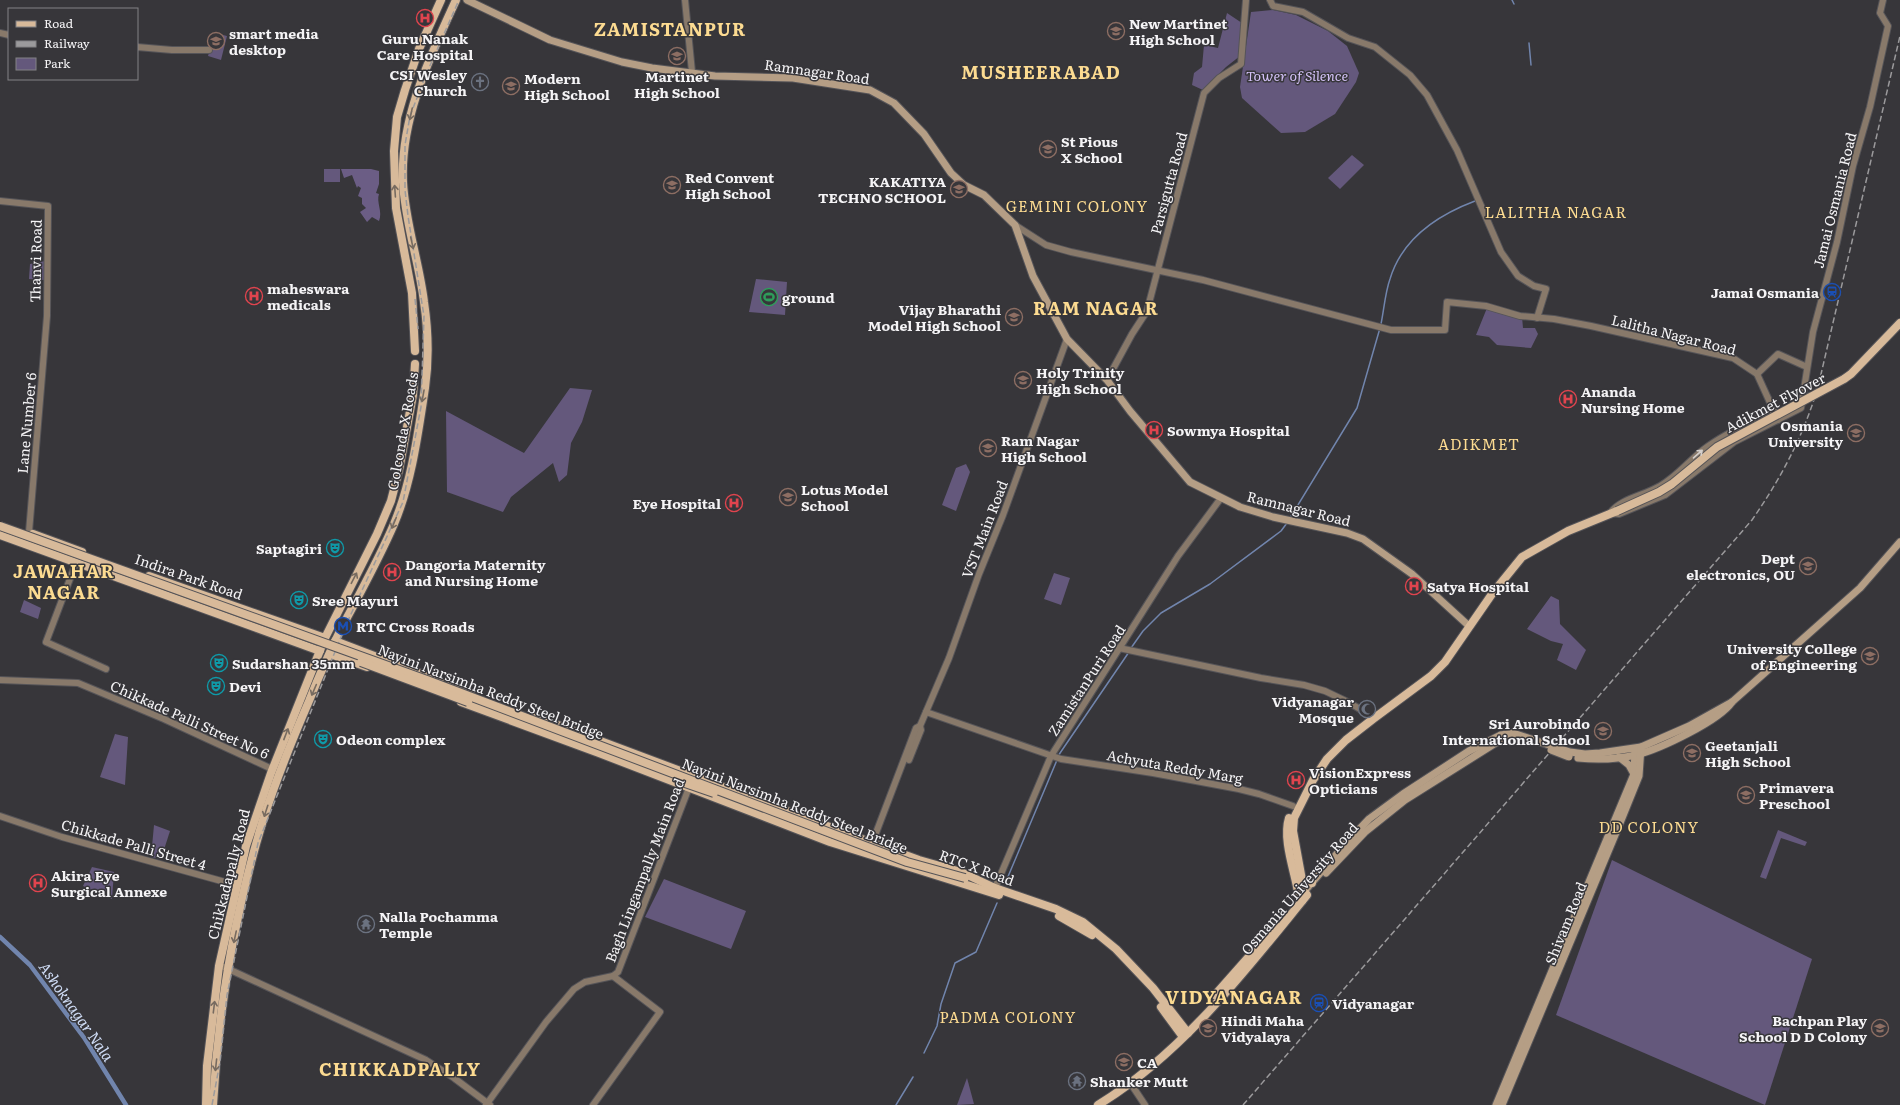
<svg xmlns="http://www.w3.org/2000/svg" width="1900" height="1105" font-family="Literata,serif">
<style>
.green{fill:#64587c}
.forest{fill:#6b5d85}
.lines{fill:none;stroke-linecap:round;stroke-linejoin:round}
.stream{stroke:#7185ad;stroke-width:1.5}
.canal{stroke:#7185ad;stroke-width:4.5}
.tertiary-casing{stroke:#555458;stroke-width:8}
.secondary-casing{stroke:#555458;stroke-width:9}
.primary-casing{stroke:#555458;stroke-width:10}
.tertiary{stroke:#88796a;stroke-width:6}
.secondary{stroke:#b59e85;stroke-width:7}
.primary{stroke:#d8ba9a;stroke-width:8}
.rail{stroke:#9b9a9c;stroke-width:1.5;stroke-dasharray:6 3;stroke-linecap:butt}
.secondary-bridge-casing{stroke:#555458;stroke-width:9;stroke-linecap:butt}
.primary-bridge-casing{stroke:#555458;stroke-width:10;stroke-linecap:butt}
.secondary-bridge{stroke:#b59e85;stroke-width:7}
.primary-bridge{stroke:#d8ba9a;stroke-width:8}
.oneway{stroke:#776b60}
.oneway2{stroke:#d4cfcc}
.labels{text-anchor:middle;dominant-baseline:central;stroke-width:3;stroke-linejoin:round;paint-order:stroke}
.poi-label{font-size:14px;font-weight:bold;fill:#f5f4f6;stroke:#37363a;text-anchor:start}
.street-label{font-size:14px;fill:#f5f4f6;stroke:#37363a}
.park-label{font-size:14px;font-style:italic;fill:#d3c1f7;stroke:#37363a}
.neighbourhood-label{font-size:15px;letter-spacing:1px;fill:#fcdb91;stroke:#37363a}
.water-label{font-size:15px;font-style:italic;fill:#cedbf4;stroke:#37363a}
.district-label{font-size:18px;font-weight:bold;letter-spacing:1px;fill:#fcdb91;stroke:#37363a}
</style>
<rect width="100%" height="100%" fill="#37363a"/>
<!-- green -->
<g class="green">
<path d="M 1273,10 L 1296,15 L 1328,31 L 1347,46 L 1359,73 L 1356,82 L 1335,114 L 1305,132 L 1281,133 L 1242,98 L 1240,87 L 1251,12 Z"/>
<path d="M 1227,13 L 1242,23 L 1240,56 L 1226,67 L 1203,90 L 1192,85 L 1194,73 L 1202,67 L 1204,45 L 1218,48 Z"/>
<path d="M 215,33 L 227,36 L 221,60 L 208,56 Z"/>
<path d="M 1352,155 L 1364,165 L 1340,189 L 1328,178 Z"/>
<rect x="324" y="169" width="16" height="13"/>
<path d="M 45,261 L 44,280 L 29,279 L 30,264 Z"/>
<path d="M 756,279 L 787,282 L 785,315 L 749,312 Z"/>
<path d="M 1487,308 L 1522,317 L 1523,328 L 1535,328 L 1538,334 L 1531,348 L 1497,345 L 1489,337 L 1476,335 Z"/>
<path d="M 570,388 L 592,390 L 582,422 L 571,443 L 567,475 L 559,482 L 553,463 L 511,497 L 503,512 L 447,492 L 446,411 L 524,453 Z"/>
<path d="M 966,464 L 970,472 L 956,511 L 942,505 L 956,468 Z"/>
<path d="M 1054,573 L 1070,578 L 1061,605 L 1044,599 Z"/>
<path d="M 1551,596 L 1559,600 L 1560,624 L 1586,650 L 1576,670 L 1557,660 L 1563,644 L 1551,641 L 1527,629 Z"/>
<path d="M 24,600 L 41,608 L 38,619 L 20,612 Z"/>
<path d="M 115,734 L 128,737 L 125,785 L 100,777 Z"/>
<path d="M 154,825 L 170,831 L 161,859 L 151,857 Z"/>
<path d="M 1778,830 L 1807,842 L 1805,846 L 1781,838 L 1766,879 L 1760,877 Z"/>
<path d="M 1612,860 L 1812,959 L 1765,1105 L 1556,1015 Z"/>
<path d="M 92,867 L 114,872 L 112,899 L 83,886 Z"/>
<path d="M 664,879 L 746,911 L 731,949 L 645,917 Z"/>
<path d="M 967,1078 L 974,1104 L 957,1105 Z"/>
</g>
<!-- forest -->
<path class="forest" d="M 341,169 L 371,169 L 379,171 L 379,184 L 376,193 L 379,194 C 376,202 383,212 379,221 L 372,217 L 367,222 L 360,212 L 366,208 L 362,204 L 362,198 L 358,196 L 361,188 L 358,186 L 357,188 L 352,175 L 344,178 Z"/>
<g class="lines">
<!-- stream -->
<g class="stream">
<path d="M 1512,0 L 1514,4"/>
<path d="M 1529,43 L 1531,65"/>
<path d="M 1381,324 C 1384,310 1385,293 1390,279 C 1402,239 1438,215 1475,201"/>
<path d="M 1290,518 L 1357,408 L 1380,328"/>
<path d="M 1131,648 L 1143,631 L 1161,613 L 1210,584 L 1281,531 L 1287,523"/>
<path d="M 1058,756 L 1129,652"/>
<path d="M 1007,879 L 1057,760"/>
<path d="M 924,1053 L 937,1026 L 941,1004 L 955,963 L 976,952 L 997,903"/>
<path d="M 896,1105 L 913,1077"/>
</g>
<!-- canal -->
<path class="canal" d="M 0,937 L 30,965 L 85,1039 L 126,1105"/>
<!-- tertiary casing -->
<g class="tertiary-casing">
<g id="tertiary">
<path d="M 685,0 L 692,72"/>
<path d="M 1270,0 L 1273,6 L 1303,12 L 1348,38 L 1375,47 L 1410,75 L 1427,95 L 1457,150 L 1501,252 L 1518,276 L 1534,286 L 1546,289 L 1537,318"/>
<path d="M 0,33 L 9,35"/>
<path d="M 137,47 L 172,50 L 209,50"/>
<path d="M 0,201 L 48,206 L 47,316 L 29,532"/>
<path d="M 1015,225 L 1046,245 L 1071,252 L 1203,280 L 1391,330 L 1445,330 L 1447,302 L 1486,306 L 1520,316 L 1554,319 L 1591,326 L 1733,358 L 1757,374 L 1778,420"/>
<path d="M 1757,374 L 1778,354 L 1807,367"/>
<path d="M 1107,380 L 1132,334 L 1147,311 L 1204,93 L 1219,78 L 1241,64 L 1246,0"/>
<path d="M 1774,410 C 1752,422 1727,432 1707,447 C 1690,459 1678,476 1660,486 C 1643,496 1622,498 1610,513 L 1619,514 L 1665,495 L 1734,442 L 1801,408 L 1813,332 L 1837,242 L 1853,166 L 1870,107 L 1888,26 L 1880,13 L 1883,0"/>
<path d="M 76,563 L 46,642 L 106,669"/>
<path d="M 1119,648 L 1261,678 L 1304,685 L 1325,691 L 1348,702 L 1370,715"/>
<path d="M 0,680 L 78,683 L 164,719 L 272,769"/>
<path d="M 926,712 L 1061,759 L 1153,773 L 1239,789 L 1259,794 L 1293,806"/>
<path d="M 909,760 L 921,730 L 920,726"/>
<path d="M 0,816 L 62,837 L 236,885"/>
<path d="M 871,846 L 916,728 L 920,726 L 949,658 L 979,574 L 1003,515 L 1067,339"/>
<path d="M 995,888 L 1051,756 L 1178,556 L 1221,498"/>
<path d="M 224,967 L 426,1060 L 454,1078 L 490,1105"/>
<path d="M 1131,1084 L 1145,1105"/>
<path d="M 486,1105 L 546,1022 L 574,989 L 585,982 L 613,976 L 618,972 L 690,785"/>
<path d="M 593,1105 L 660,1012 L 613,976"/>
</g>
</g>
<!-- secondary casing -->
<g class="secondary-casing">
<g id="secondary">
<path d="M 467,0 L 550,40 L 622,62 L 652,68 L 715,76 L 793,78 L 870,90 L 894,103 L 924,134 L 951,173 L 964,185 L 984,195 L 1015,225 L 1033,276 L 1067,339 L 1107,380 L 1130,411 L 1190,482 L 1240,507 L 1273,517 L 1347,533 L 1363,539 L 1412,574 L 1469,626"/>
<path d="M 1570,752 L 1585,754 L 1600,753 L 1641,747 L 1689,726 L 1732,702 L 1860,588 L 1900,542"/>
<path d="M 1619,757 L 1629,765 L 1634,774"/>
<path d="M 1578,758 C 1597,760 1618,759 1636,755 C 1660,749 1719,721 1732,702"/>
<path d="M 1326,873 L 1365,832 L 1405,800 L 1502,739"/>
<path d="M 1302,894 L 1348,841 L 1369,819 L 1403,794 L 1469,751 L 1501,735"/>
<path d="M 1496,1105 L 1634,774 L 1635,749"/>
<path d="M 1502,1105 L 1618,828 L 1639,776 L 1641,747"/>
</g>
</g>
<!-- primary casing -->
<g class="primary-casing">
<g id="primary">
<path d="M 415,351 L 412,293 L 396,208 L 394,151 L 397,117 L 405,90 L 419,49 L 441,0"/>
<path d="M 1844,379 L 1851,374 L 1900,323"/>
<path d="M 33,534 L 82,552"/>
<path d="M 0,535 L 320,651"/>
<path d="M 149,576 L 325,638"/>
<path d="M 335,641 L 471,693"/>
<path d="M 330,654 L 367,667"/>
<path d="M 461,702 L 599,753 L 830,842 L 999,895"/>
<path d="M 531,715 L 875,844 L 919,860 L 961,872 L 995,888 L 1056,909 L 1083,922 L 1116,949 L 1153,988 L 1188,1033"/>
<path d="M 1289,818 C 1282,841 1296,874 1299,898 L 1302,901"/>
<path d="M 1302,881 L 1312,883"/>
<path d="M 1059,916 L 1092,935"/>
<path d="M 1215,995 L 1276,926"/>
<path d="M 1161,1007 L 1183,1037"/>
<path d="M 206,1105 L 207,1066 L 219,966 L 246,846 L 271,773 L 325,638 L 377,534 L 391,501 L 399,470 L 413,395 L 415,364"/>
<path d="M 213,1105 C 218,1010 235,912 263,820 C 276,780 292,740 309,701 C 319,676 330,651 342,627 C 360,593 379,559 394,524 C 412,481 418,433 425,388 C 429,360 428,329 424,302 C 419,261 405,223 403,182 C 400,118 430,57 456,0"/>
<path d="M 1098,1105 C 1183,1053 1245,971 1307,895 L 1304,891 L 1293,831 L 1294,818 L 1313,780 L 1327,759 L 1346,740 L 1373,719 L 1431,676 L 1445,662 L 1492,594 L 1522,557 L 1568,531 L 1617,511"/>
</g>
</g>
<!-- tertiary -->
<use href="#tertiary" class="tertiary"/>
<!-- secondary -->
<use href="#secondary" class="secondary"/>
<!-- primary -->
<use href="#primary" class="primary"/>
<!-- rail -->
<g class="rail">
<path d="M 415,299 L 418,329"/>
<path d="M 212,1105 L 220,1062 L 227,995 L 258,843 L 345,627 L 403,502 L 421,407 L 424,316 L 408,216 L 405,190 L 405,145 L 410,116 L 425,77 L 459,0"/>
<path d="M 1243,1105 L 1752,520 C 1781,478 1803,437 1818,387 L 1900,36"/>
</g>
<!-- secondary-bridge casing -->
<g class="secondary-bridge-casing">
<g id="secondary-bridge">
<path d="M 1501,735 L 1513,733 L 1570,752"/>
<path d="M 1502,739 L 1511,738 L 1526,742"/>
<path d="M 1551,750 L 1569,757"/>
</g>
</g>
<!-- primary-bridge casing -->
<g class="primary-bridge-casing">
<g id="primary-bridge">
<path d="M 1617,511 L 1659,492 L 1672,484 L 1717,447 L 1844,379"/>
<path d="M 0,526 L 427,680 L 907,862 L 965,878"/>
<path d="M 361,662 L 468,702"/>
<path d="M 685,783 L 714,793"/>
</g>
</g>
<!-- secondary-bridge -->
<use href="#secondary-bridge" class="secondary-bridge"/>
<!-- primary-bridge -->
<use href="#primary-bridge" class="primary-bridge"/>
</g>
<!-- one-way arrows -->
<defs><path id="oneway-shaft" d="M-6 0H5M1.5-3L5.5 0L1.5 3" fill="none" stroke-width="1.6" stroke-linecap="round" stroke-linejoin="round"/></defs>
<g class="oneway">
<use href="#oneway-shaft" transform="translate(411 114) rotate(102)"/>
<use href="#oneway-shaft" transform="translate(395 191) rotate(-94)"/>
<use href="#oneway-shaft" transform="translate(412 243) rotate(77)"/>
<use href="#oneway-shaft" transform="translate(423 396) rotate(100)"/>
<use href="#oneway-shaft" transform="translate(394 523) rotate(112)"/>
<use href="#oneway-shaft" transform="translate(354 578) rotate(-63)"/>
<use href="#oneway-shaft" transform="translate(314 690) rotate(113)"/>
<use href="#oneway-shaft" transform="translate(286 734) rotate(-69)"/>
<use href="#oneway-shaft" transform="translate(266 811) rotate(108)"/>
<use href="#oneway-shaft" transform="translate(235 937) rotate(102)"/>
<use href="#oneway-shaft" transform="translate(214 1007) rotate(-83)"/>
<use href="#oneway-shaft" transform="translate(216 1065) rotate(96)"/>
</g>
<use class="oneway2" href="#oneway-shaft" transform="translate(1698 454) rotate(-41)"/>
<!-- icons -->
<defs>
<g id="hospital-ring" transform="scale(0.9)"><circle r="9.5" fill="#37363a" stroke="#e0444e" stroke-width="1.5"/><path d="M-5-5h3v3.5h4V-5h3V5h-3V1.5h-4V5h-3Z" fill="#e0444e"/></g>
<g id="university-ring" transform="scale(0.9)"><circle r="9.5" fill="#37363a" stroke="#8d6e63" stroke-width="1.5"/><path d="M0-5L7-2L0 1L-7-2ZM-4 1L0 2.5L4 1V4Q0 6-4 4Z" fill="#8d6e63"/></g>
<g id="church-ring" transform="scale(0.9)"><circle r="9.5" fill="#37363a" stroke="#6b7280" stroke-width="1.5"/><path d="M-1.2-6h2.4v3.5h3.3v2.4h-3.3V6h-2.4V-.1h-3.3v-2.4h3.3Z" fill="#6b7280"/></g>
<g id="station-ring" transform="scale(0.9)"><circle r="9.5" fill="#37363a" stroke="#1a4fb4" stroke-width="1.5"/><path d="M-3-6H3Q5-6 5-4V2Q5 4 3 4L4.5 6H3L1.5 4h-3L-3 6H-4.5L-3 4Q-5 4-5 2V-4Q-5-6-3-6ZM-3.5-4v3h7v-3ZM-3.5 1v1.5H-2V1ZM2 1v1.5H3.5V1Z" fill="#1a4fb4"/></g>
<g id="stadium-ring" transform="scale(0.9)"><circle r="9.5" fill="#37363a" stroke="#2e9e5b" stroke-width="1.5"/><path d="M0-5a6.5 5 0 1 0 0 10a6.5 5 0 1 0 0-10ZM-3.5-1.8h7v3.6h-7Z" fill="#2e9e5b"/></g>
<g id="theatre-ring" transform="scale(0.9)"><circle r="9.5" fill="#37363a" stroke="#0f9aa8" stroke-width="1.5"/><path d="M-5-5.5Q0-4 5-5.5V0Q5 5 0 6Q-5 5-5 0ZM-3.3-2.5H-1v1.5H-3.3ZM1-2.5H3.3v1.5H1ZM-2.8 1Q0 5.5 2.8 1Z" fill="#0f9aa8"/></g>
<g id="metro-ring" transform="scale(0.9)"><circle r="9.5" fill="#37363a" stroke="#1a4fb4" stroke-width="1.5"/><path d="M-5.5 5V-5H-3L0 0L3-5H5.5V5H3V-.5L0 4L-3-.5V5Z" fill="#1a4fb4"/></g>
<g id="mosque-ring" transform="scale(0.9)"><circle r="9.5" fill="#37363a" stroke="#6b7280" stroke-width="1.5"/><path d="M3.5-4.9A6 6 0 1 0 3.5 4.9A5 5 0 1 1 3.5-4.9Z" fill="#6b7280"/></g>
<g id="temple-ring" transform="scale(0.9)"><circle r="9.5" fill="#37363a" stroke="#6b7280" stroke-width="1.5"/><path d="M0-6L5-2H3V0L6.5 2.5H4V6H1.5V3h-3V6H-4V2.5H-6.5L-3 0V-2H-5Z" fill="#6b7280"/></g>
</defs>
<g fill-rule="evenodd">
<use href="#hospital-ring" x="425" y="18"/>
<use href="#university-ring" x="1116" y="31"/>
<use href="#university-ring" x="216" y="41"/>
<use href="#university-ring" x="677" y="56"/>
<use href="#church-ring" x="480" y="82"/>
<use href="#university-ring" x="511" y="86"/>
<use href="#university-ring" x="1048" y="149"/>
<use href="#university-ring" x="672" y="185"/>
<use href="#university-ring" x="959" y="189"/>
<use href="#station-ring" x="1832" y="292"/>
<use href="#hospital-ring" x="254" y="296"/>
<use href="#stadium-ring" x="769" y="297"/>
<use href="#university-ring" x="1014" y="317"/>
<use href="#university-ring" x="1023" y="380"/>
<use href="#hospital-ring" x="1568" y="399"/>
<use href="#hospital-ring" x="1154" y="430"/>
<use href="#university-ring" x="1856" y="433"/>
<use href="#university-ring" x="988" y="448"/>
<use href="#university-ring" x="788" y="497"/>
<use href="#hospital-ring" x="734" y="503"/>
<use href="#theatre-ring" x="335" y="548"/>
<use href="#university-ring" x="1808" y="566"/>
<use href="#hospital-ring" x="392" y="572"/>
<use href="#hospital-ring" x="1414" y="586"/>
<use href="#theatre-ring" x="299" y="600"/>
<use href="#metro-ring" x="343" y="626"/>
<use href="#university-ring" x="1870" y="656"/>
<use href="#theatre-ring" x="219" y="663"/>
<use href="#theatre-ring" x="216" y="686"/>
<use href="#mosque-ring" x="1367" y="709"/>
<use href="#university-ring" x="1603" y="731"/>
<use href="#theatre-ring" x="323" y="739"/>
<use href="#university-ring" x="1692" y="753"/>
<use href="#hospital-ring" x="1296" y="780"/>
<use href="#university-ring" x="1746" y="795"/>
<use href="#hospital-ring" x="38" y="883"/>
<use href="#temple-ring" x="366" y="924"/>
<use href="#station-ring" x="1319" y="1003"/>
<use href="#university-ring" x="1208" y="1028"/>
<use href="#university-ring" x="1880" y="1028"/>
<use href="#university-ring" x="1124" y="1062"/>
<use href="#temple-ring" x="1077" y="1081"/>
</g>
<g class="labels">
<!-- poi labels -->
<g class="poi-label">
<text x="1129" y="23">New Martinet<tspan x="1129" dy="16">High School</tspan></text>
<text x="229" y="33">smart media<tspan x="229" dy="16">desktop</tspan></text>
<text x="425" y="38" text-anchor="middle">Guru Nanak<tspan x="425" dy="16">Care Hospital</tspan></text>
<text x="467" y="74" text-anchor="end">CSI Wesley<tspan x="467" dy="16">Church</tspan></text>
<text x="677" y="76" text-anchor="middle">Martinet<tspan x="677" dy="16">High School</tspan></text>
<text x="524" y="78">Modern<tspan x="524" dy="16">High School</tspan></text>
<text x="1061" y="141">St Pious<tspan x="1061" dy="16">X School</tspan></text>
<text x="685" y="177">Red Convent<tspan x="685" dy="16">High School</tspan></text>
<text x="946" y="181" text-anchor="end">KAKATIYA<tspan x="946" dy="16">TECHNO SCHOOL</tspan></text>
<text x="267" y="288">maheswara<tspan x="267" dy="16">medicals</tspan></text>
<text x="1819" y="292" text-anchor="end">Jamai Osmania</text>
<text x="782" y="297">ground</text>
<text x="1001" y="309" text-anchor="end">Vijay Bharathi<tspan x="1001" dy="16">Model High School</tspan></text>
<text x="1036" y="372">Holy Trinity<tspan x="1036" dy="16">High School</tspan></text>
<text x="1581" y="391">Ananda<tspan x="1581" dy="16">Nursing Home</tspan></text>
<text x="1843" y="425" text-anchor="end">Osmania<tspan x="1843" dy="16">University</tspan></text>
<text x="1167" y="430">Sowmya Hospital</text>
<text x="1001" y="440">Ram Nagar<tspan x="1001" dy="16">High School</tspan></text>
<text x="801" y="489">Lotus Model<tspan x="801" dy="16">School</tspan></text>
<text x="721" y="503" text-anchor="end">Eye Hospital</text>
<text x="322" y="548" text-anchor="end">Saptagiri</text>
<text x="1795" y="558" text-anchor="end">Dept<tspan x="1795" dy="16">electronics, OU</tspan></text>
<text x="405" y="564">Dangoria Maternity<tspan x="405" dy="16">and Nursing Home</tspan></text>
<text x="1427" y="586">Satya Hospital</text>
<text x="312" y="600">Sree Mayuri</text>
<text x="356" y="626">RTC Cross Roads</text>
<text x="1857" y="648" text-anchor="end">University College<tspan x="1857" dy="16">of Engineering</tspan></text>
<text x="232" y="663">Sudarshan 35mm</text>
<text x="229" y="686">Devi</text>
<text x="1354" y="701" text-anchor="end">Vidyanagar<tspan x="1354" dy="16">Mosque</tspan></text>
<text x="1590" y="723" text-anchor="end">Sri Aurobindo<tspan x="1590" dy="16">International School</tspan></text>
<text x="336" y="739">Odeon complex</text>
<text x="1705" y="745">Geetanjali<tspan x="1705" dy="16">High School</tspan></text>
<text x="1309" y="772">VisionExpress<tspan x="1309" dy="16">Opticians</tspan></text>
<text x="1759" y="787">Primavera<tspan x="1759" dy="16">Preschool</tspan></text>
<text x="51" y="875">Akira Eye<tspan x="51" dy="16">Surgical Annexe</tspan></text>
<text x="379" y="916">Nalla Pochamma<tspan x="379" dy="16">Temple</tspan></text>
<text x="1332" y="1003">Vidyanagar</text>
<text x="1221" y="1020">Hindi Maha<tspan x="1221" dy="16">Vidyalaya</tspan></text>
<text x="1867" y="1020" text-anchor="end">Bachpan Play<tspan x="1867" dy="16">School D D Colony</tspan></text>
<text x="1137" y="1062">CA</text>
<text x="1090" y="1081">Shanker Mutt</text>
</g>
<!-- street labels -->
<g class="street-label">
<text transform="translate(817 71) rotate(8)">Ramnagar Road</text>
<text transform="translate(1168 183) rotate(-75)">Parsigutta Road</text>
<text transform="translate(1834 200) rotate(-76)">Jamai Osmania Road</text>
<text transform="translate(35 261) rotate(-89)">Thanvi Road</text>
<text transform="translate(1674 334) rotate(14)">Lalitha Nagar Road</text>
<text transform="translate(1775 402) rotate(-28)">Adikmet Flyover</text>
<text transform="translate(26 423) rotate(-85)">Lane Number 6</text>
<text transform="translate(402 431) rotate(-80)">Golconda X Roads</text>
<text transform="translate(1299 508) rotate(14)">Ramnagar Road</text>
<text transform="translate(984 529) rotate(-69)">VST Main Road</text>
<text transform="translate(189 576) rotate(19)">Indira Park Road</text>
<text transform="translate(1086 680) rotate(-57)">ZamistanPuri Road</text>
<text transform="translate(491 691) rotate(21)">Nayini Narsimha Reddy Steel Bridge</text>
<text transform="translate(190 719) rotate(24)">Chikkade Palli Street No 6</text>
<text transform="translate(1175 766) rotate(10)">Achyuta Reddy Marg</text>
<text transform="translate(795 805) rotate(21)">Nayini Narsimha Reddy Steel Bridge</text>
<text transform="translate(134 844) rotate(16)">Chikkade Palli Street 4</text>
<text transform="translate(977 867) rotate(20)">RTC X Road</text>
<text transform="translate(644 870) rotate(-69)">Bagh Lingampally Main Road</text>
<text transform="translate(228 874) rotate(-76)">Chikkadapally Road</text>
<text transform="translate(1299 888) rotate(-49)">Osmania University Road</text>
<text transform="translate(1565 923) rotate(-68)">Shivam Road</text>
</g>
<!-- park labels -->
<g class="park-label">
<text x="1297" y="75">Tower of Silence</text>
</g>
<!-- neighbourhood labels -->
<g class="neighbourhood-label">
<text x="1077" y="205">GEMINI COLONY</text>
<text x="1556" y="211">LALITHA NAGAR</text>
<text x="1479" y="443">ADIKMET</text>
<text x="1649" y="826">DD COLONY</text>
<text x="1008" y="1016">PADMA COLONY</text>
</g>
<!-- water labels -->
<g class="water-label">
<text transform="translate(77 1011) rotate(55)">Ashoknagar Nala</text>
</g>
<!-- district labels -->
<g class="district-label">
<text x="670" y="28">ZAMISTANPUR</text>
<text x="1041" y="71">MUSHEERABAD</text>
<text x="1096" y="307">RAM NAGAR</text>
<text x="64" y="570">JAWAHAR<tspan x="64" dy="21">NAGAR</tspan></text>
<text x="1234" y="996">VIDYANAGAR</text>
<text x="400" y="1068">CHIKKADPALLY</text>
</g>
</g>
<!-- legend -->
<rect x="8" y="8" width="130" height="72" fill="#37363a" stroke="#838285"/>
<rect x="16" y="21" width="20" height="6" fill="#d8ba9a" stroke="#838285"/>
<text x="44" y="28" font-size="12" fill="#f5f4f6">Road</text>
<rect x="16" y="41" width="20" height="6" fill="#9b9a9c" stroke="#838285"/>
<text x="44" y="48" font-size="12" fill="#f5f4f6">Railway</text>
<rect x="16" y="58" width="20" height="12" fill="#64587c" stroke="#838285"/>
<text x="44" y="68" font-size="12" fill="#f5f4f6">Park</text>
</svg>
